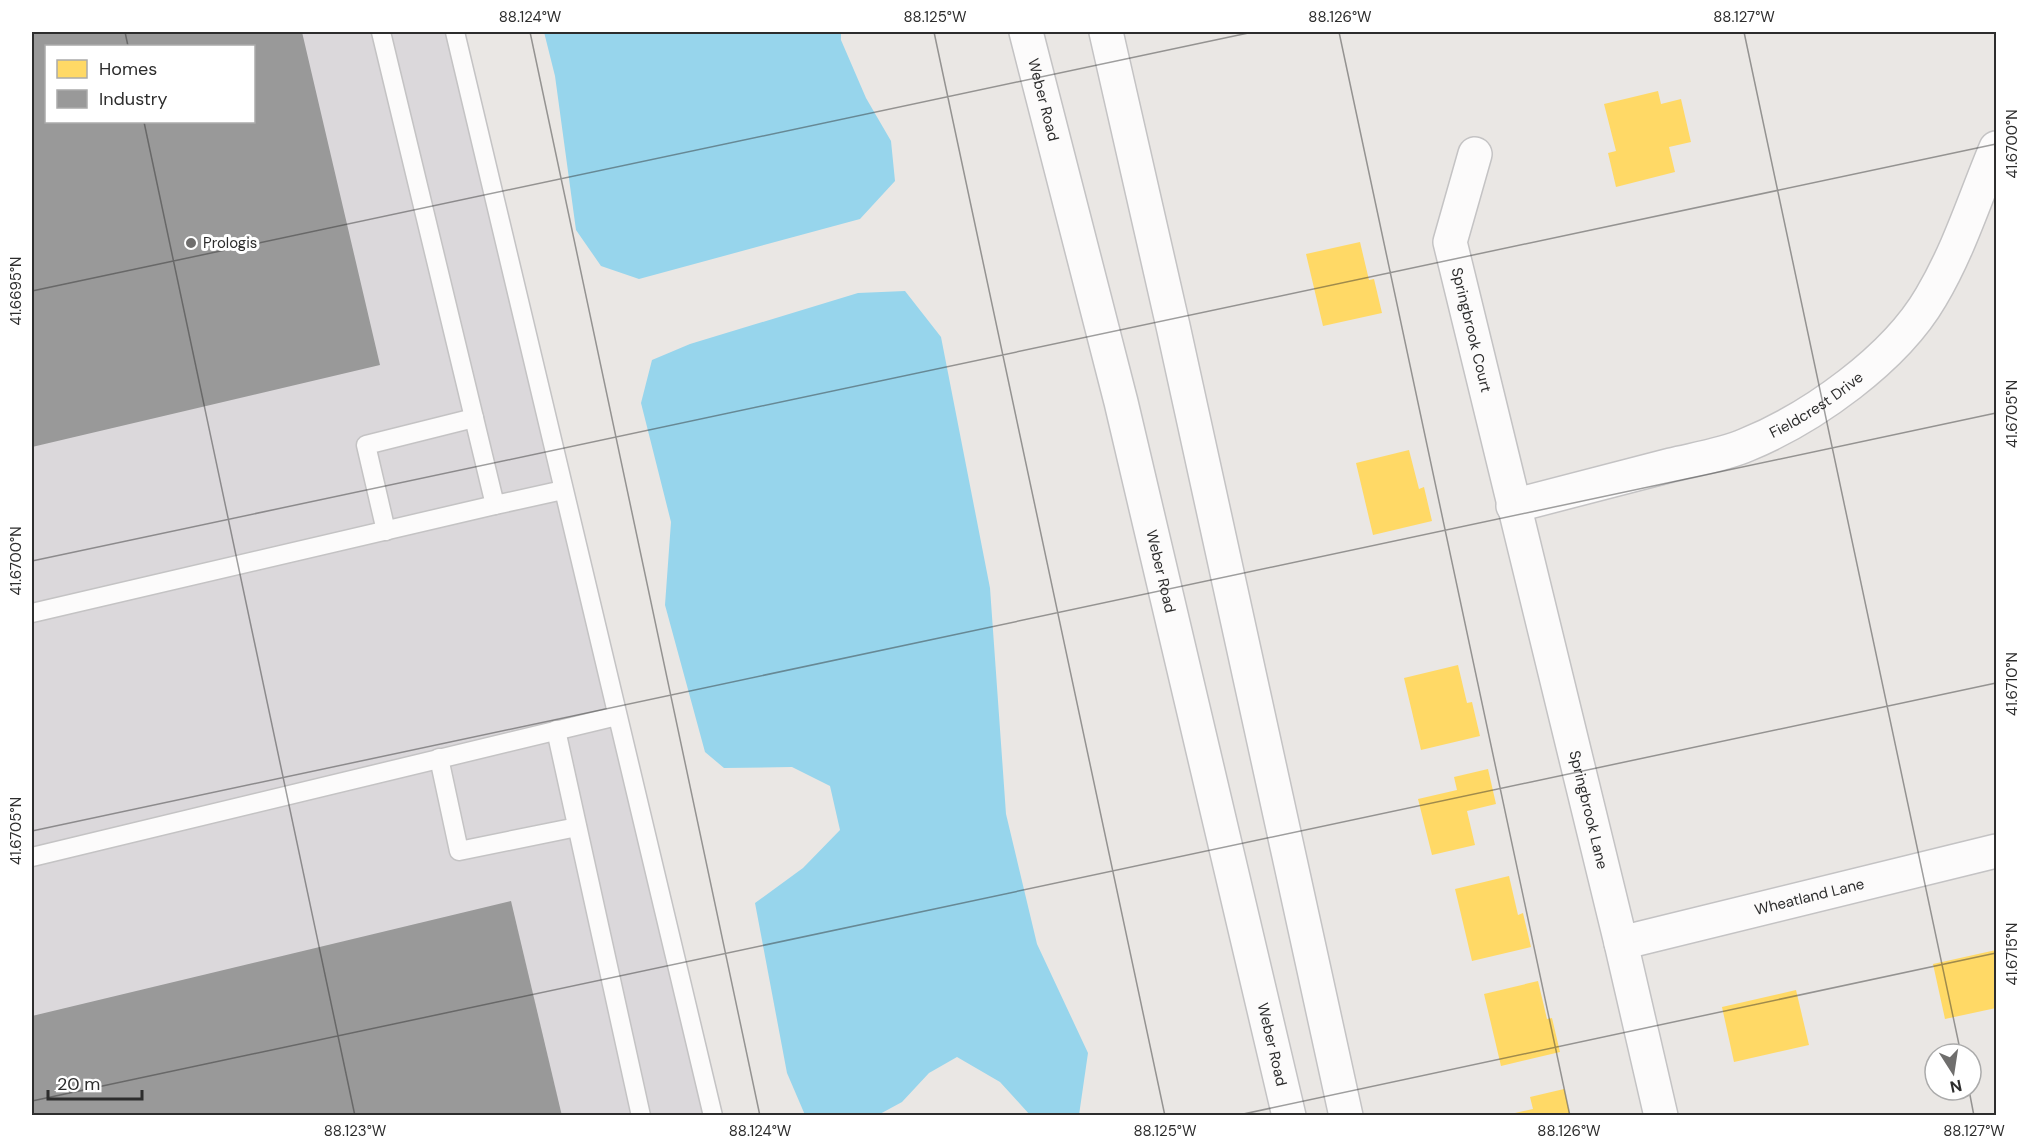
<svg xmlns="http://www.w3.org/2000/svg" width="2028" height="1147" font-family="'DM Sans',sans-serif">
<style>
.industrial{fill:#dbd8db;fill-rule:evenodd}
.water{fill:#97d5ec}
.homes{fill:#ffd966}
.industry{fill:#999;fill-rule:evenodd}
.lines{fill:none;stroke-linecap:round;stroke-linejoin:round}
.lane-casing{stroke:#c4c3c4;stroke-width:21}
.street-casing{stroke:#c4c3c4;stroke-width:36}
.secondary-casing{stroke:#c4c3c4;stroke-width:36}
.lane{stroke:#fcfbfb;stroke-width:18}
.street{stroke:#fcfbfb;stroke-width:33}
.secondary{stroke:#fcfbfb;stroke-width:33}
.ticks{fill:none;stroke:#2d2d2d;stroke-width:1.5;stroke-opacity:0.45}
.poi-dot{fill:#6f6e6d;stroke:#fff;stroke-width:2}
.labels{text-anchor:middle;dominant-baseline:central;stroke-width:6;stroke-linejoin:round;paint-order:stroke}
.street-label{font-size:15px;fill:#2d2d2d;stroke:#fff}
.poi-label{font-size:15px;fill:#2d2d2d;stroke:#fff;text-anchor:start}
.neatline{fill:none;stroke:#2d2d2d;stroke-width:2}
.ticks-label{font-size:15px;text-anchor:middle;fill:#2d2d2d}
</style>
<rect width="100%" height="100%" fill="#eae7e4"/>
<!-- industrial -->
<path class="industrial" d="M 32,32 L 463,32 L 717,1115 L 32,1115 ZM 46,46 L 254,46 L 254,122 L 46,122 Z"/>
<!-- water -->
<g class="water">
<path d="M 544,32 L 841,32 L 841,40 L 866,98 L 891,141 L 895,181 L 860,219 L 639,279 L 601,266 L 576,230 L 555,76 Z"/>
<path d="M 905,291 L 941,337 L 990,588 L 1006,814 L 1037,944 L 1088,1053 L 1079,1115 L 1030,1115 L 1000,1082 L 957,1057 L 929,1073 L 902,1102 L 878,1115 L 805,1115 L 787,1073 L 755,903 L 803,868 L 840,830 L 830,786 L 792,767 L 724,768 L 705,752 L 665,605 L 671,522 L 641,403 L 652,360 L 690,344 L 858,293 Z"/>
</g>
<!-- homes -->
<g class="homes">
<path d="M 1658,91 L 1661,104 L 1681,99 L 1691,142 L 1669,147 L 1675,172 L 1616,187 L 1608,153 L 1616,151 L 1604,104 Z"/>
<path d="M 1360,242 L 1369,280 L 1374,279 L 1382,313 L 1323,326 L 1306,254 Z"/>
<path d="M 1409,450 L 1419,489 L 1424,487 L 1432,521 L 1373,535 L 1356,463 Z"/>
<path d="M 1458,665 L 1467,703 L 1472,702 L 1480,736 L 1421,750 L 1404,678 Z"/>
<path d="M 1488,769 L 1496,804 L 1467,811 L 1475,845 L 1432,855 L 1418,799 L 1457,790 L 1454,777 Z"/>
<path d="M 1509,876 L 1518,915 L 1523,913 L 1531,947 L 1472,961 L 1455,889 Z"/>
<path d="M 1996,950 L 1996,1008 L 1945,1019 L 1933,964 Z"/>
<path d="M 1538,981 L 1547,1019 L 1552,1018 L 1560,1052 L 1501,1066 L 1484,994 Z"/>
<path d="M 1796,990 L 1809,1045 L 1734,1062 L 1722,1007 Z"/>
<path d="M 1564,1089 L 1570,1116 L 1515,1116 L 1515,1113 L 1533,1109 L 1530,1097 Z"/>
</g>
<!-- industry -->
<g class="industry">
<path d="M 32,32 L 302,32 L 380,365 L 32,447 ZM 46,46 L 254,46 L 254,122 L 46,122 Z"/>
<path d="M 511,901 L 562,1116 L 32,1116 L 32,1016 Z"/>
</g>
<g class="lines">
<!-- lane casing -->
<g class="lane-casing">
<g id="lane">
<path d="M 381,32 L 495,505 L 563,490"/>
<path d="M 455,32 L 713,1116"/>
<path d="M 386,531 L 366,445 L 474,418"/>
<path d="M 32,613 L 495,505"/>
<path d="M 556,730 L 641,1116"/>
<path d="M 439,758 L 459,851 L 577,827"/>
<path d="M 32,857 L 617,716"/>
</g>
</g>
<!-- street casing -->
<g class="street-casing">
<g id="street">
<path id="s1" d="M 1475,154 L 1450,242 L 1621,943 L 1661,1116"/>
<path id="s2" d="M 1513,506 C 1566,492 1619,479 1671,465 C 1696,459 1723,455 1746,445 C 1812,418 1895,359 1931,297 C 1959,250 1975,198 1996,148"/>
<path id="s3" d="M 1621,943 L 1996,851"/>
</g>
</g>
<!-- secondary casing -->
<g class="secondary-casing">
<g id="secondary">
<path id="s4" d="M 1026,32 L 1121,402 L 1289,1116"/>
<path d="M 1106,32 L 1173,326 L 1346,1116"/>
</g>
</g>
<!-- lane -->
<use href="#lane" class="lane"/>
<!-- street -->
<use href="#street" class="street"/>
<!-- secondary -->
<use href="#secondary" class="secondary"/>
</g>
<!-- ticks -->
<path class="ticks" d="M 125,32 L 128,46M 530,32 L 760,1116M 934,32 L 1165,1116M 1339,32 L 1570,1116M 1744,32 L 1961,1054M 144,122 L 355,1116M 32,291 L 1253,32M 32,561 L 1996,144M 32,831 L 1996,413M 1969,1090 L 1974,1116M 32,1101 L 1996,683M 1234,1116 L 1996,953"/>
<!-- markers -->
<circle class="poi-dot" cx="191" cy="243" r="6"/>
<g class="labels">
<!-- street labels -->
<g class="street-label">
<text stroke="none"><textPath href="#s4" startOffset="70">Weber Road</textPath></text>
<text stroke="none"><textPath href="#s1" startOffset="182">Springbrook Court</textPath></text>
<text stroke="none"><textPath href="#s2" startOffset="322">Fieldcrest Drive</textPath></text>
<text stroke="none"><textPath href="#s4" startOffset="556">Weber Road</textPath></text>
<text stroke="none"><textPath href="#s1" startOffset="676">Springbrook Lane</textPath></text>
<text stroke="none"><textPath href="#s3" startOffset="194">Wheatland Lane</textPath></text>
<text stroke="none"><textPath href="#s4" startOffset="1042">Weber Road</textPath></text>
</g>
<!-- poi labels -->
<g class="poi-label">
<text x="203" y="243">Prologis</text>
</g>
</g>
<!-- border -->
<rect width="2028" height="1147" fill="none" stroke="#ffffff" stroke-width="66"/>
<!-- legend -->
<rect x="45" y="45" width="210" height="78" fill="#ffffff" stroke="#ababab" stroke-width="1.5"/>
<rect x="57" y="60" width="30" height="18" fill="#ffd966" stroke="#ababab" stroke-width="1.5"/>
<text x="99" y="75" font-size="18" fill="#2d2d2d">Homes</text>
<rect x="57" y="90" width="30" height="18" fill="#999999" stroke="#ababab" stroke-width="1.5"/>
<text x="99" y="105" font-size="18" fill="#2d2d2d">Industry</text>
<!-- north arrow -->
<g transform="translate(1953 1072) rotate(168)"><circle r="28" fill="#ffffff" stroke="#ababab" stroke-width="1.5"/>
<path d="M0-4.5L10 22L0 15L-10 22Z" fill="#6f6e6d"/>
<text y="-9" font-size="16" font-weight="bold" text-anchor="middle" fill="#2d2d2d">N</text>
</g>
<!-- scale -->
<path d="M48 1090v9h94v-9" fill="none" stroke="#2d2d2d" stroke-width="3"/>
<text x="57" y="1090" font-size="18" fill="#2d2d2d" stroke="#ffffff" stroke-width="4.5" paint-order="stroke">20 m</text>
<rect x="33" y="33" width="1962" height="1081" class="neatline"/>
<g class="ticks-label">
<text x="530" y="22">88.124°W</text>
<text x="935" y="22">88.125°W</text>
<text x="1340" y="22">88.126°W</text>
<text x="1744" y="22">88.127°W</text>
<text transform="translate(2012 144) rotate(-90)" y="5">41.6700°N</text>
<text transform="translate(16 291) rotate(-90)" y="5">41.6695°N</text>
<text transform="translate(2012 414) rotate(-90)" y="5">41.6705°N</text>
<text transform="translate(16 561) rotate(-90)" y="5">41.6700°N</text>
<text transform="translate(2012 684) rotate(-90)" y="5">41.6710°N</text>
<text transform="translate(16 831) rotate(-90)" y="5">41.6705°N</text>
<text transform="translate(2012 954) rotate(-90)" y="5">41.6715°N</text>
<text x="355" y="1136">88.123°W</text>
<text x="760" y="1136">88.124°W</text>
<text x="1165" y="1136">88.125°W</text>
<text x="1569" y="1136">88.126°W</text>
<text x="1974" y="1136">88.127°W</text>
</g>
</svg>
